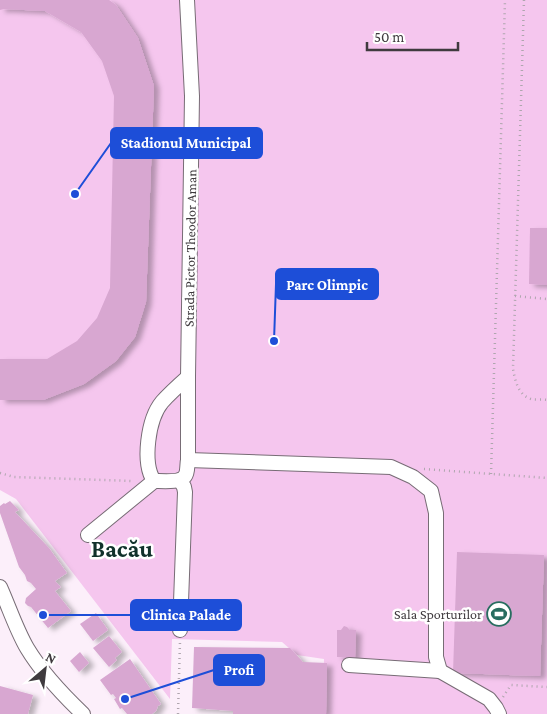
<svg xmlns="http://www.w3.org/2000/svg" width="547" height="714" font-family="'Crimson Pro',serif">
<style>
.green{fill:#f5c6ee}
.building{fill:#d8a7d1;filter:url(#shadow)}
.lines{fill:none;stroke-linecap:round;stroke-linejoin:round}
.minor-casing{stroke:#776c75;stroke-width:16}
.path{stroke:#afa6ae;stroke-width:2.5;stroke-dasharray:1 4;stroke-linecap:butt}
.minor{stroke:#fff;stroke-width:14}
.labels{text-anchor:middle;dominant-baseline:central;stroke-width:5;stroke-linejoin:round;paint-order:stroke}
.street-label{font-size:14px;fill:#3f3a3e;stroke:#fff}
.poi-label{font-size:14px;fill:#3f3a3e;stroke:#fff;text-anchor:end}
.town-label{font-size:24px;font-weight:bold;fill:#11312b;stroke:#fff}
.leader{fill:none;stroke:#1d4ed8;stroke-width:2}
.callout-dot{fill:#1d4ed8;stroke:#fff;stroke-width:2}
.callout{fill:#1d4ed8;stroke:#1d4ed8;stroke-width:2}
.callout-label{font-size:15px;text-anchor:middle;font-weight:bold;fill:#fff}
</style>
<defs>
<filter id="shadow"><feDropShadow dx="5.5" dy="3" stdDeviation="2.5" flood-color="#0004"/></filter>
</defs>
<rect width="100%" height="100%" fill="#fceffa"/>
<!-- green -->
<path class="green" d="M 0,0 L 547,0 L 547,714 L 322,714 L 324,659 L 297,655 L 282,642 L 172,639 L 170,699 L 16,499 L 0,490 Z"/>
<!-- building -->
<g class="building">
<path d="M 0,0 L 109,0 L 116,5 L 138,38 L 154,86 L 146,302 L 135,337 L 116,361 L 84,384 L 43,400 L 0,400 L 0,359 L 47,359 L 77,341 L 97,318 L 110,288 L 114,96 L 102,61 L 81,32 L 45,11 L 4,9 L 0,10 Z"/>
<path d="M 530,228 L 547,228 L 547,285 L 529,284 Z"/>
<path d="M 10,501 L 19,510 L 15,512 L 49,548 L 67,573 L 55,581 L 61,587 L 55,591 L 71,611 L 48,628 L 31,607 L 28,606 L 25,603 L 26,598 L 36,589 L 31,583 L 27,581 L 25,575 L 19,567 L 0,513 L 0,506 L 4,503 L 5,504 Z"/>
<path d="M 457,552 L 544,555 L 540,676 L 453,673 Z"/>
<path d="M 96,613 L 108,630 L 93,641 L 80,624 Z"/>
<path d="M 344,626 L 347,627 L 350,630 L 356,630 L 355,658 L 337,657 L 337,630 L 341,630 Z"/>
<path d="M 109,636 L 122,652 L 115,658 L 117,660 L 109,667 L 93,648 Z"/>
<path d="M 194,647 L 290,648 L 303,662 L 327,663 L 326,714 L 233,714 L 233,711 L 192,708 Z"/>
<path d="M 80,652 L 89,663 L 79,672 L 70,661 Z"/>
<path d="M 130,659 L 161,704 L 158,706 L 156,711 L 152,714 L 127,714 L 122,708 L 120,709 L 114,699 L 116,698 L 113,694 L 111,695 L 100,680 Z"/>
<path d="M 0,686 L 33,695 L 28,714 L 0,714 Z"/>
</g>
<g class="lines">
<!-- minor casing -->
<g class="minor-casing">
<g id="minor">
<path d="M 187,0 L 192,96 L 188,377"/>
<path d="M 188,377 L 188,460 C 187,464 188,472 185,476 C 181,483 162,481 154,481 C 142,463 148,419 162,402 C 170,393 179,385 188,377 Z"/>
<path d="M 188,460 L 391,467 L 413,477 L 431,491 L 436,513 L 436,657 L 440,671 L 489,699 L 496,708 L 499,714"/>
<path d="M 180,480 L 184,487 L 185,492 L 180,630"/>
<path d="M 88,535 L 154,481"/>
<path d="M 0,587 C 9,607 16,629 27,648 C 42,673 62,694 83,714"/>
<path d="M 349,665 L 440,671"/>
</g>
</g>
<!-- path -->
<g class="path">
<path d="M 524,0 L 513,369 C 515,380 518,395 531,399 C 536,400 542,399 547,400"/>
<path d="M 515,296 L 547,299"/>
<path d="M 424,469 L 547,478"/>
<path d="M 0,473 L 14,477 L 133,481"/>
<path d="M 491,474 L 505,0"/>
<path d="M 503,697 L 511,685 L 547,687"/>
<path d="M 178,714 L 180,641"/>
</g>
<!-- minor -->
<use href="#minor" class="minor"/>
</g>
<!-- icons -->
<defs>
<g id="stadium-ring" transform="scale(1.25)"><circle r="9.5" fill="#fff" stroke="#286d60" stroke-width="1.5"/><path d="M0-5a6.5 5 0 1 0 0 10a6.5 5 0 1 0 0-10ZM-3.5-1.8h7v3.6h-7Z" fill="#286d60"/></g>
</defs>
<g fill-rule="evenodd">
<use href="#stadium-ring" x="499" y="614"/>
</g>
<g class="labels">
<!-- street labels -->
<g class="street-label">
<text transform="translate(190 248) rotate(-89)">Strada Pictor Theodor Aman</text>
</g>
<!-- poi labels -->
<g class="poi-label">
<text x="482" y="614">Sala Sporturilor</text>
</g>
<!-- town labels -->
<g class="town-label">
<text x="122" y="548">Bacău</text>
</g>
</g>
<!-- callouts -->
<path class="leader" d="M75 194L111 143M274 341L276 284M43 615L131 615M125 699L214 670"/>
<g class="callout-dot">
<circle cx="75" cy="194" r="5"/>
<circle cx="274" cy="341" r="5"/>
<circle cx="43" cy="615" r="5"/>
<circle cx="125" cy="699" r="5"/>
</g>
<g class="callout">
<rect x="111" y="128" width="151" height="30" rx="5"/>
<rect x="276" y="269" width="102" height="30" rx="5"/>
<rect x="131" y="600" width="110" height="30" rx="5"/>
<rect x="214" y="655" width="50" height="30" rx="5"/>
</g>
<g class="callout-label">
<text x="186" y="148">Stadionul Municipal</text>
<text x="327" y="290">Parc Olimpic</text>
<text x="186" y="620">Clinica Palade</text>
<text x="239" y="675">Profi</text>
</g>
<!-- north arrow -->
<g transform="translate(45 669) rotate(28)" stroke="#ffffff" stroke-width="4" paint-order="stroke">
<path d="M0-4L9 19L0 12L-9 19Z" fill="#3f3a3e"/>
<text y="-8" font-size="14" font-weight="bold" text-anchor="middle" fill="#3f3a3e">N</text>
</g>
<!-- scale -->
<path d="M367 42v8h91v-8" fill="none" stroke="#3f3a3e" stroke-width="2.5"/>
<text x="374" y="42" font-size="15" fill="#3f3a3e" stroke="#ffffff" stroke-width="4" paint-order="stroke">50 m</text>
</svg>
